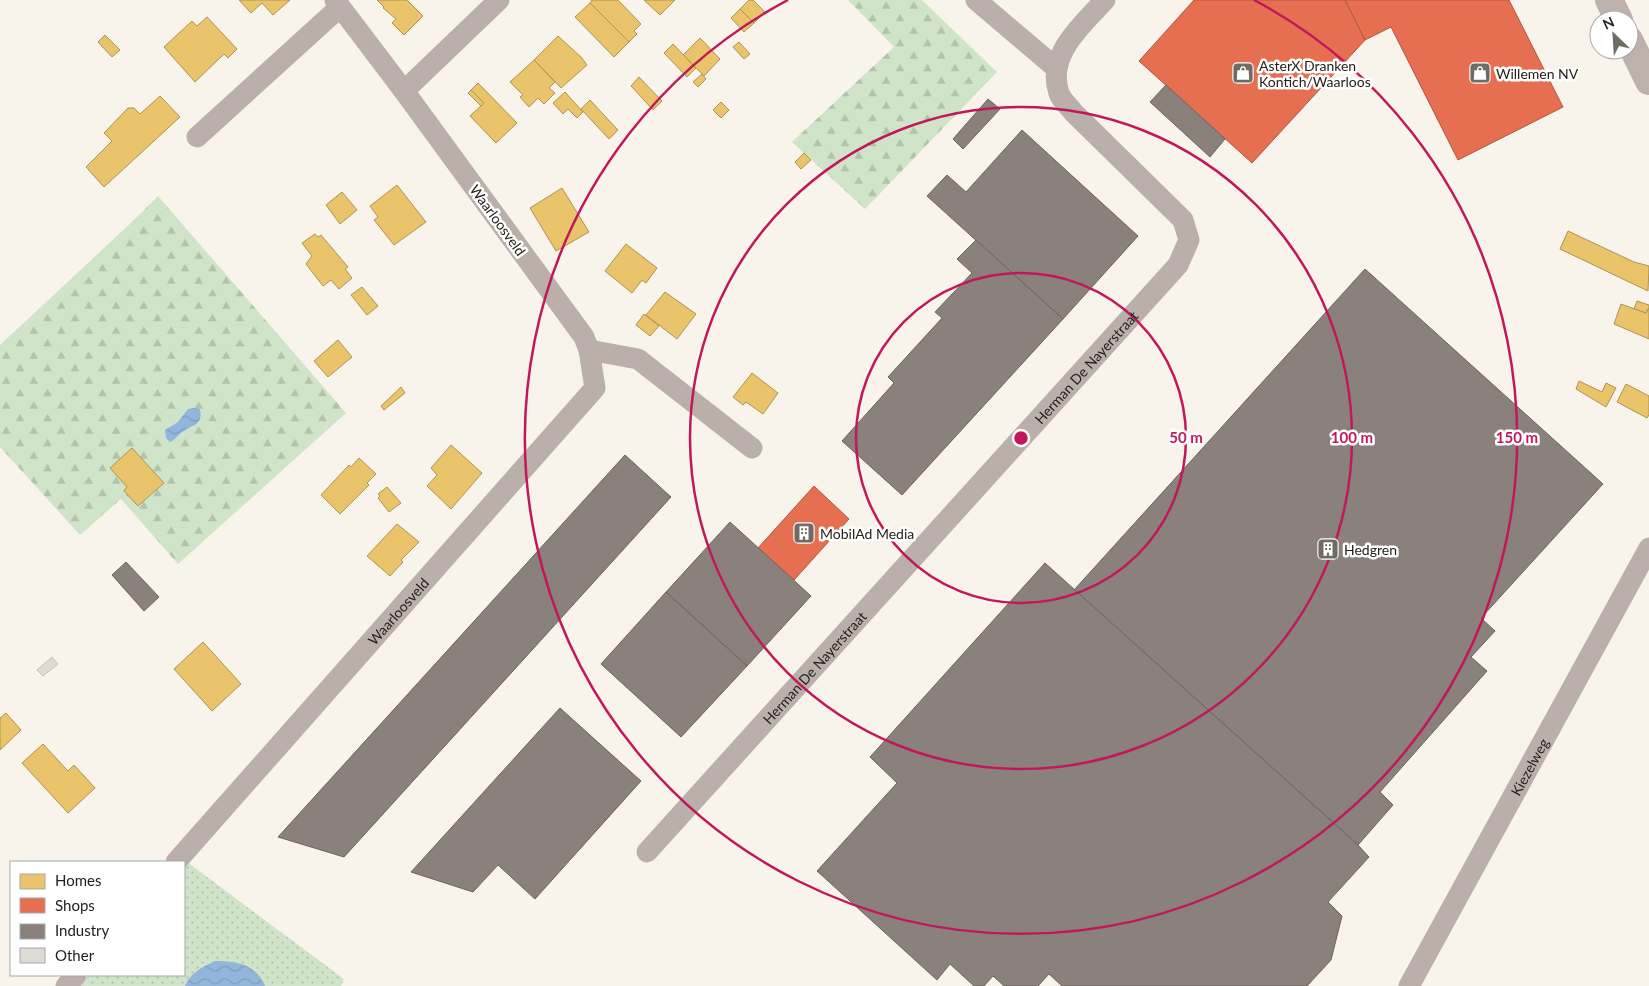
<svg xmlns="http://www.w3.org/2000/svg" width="1649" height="986" font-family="Lato,sans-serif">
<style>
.grass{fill:url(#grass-dots)}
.forest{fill:url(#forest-firs)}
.water{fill:url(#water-waves)}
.homes{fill:#e9c46a;stroke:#ae9353}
.shops{fill:#e76f51;stroke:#ad5841}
.industry{fill:#8a817c;stroke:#6c6460}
.building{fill:#dedbd5;stroke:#c4c1bb}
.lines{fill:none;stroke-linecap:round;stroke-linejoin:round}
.minor{stroke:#baafab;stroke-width:21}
.primary{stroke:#bcb1ab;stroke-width:28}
.ring{fill:none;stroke:#c2185b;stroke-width:2.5}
.labels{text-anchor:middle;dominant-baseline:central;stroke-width:5;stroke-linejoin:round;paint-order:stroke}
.poi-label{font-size:14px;fill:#25221d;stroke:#fff;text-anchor:start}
.street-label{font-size:14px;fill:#25221d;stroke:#fff}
.centre{fill:#c2185b;stroke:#fff;stroke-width:2.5}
.ring-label{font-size:15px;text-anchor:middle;font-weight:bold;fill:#c2185b;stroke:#fff;stroke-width:5;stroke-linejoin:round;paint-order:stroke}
</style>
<defs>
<pattern id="grass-dots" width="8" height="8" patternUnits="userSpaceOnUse" patternTransform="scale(1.25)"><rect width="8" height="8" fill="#d0e4c9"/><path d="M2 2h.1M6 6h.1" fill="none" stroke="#b2c3ac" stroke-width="1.8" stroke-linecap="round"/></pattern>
<pattern id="forest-firs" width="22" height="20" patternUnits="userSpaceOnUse" patternTransform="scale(1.25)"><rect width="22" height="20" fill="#d0e4c9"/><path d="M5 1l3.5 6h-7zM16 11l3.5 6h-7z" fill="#b2c3ac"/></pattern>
<pattern id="water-waves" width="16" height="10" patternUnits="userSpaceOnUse" patternTransform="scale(1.25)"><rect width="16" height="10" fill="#91b6dc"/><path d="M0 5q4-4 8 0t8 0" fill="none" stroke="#7d9cbc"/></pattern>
</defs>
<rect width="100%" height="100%" fill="#f8f4ec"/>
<!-- grass -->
<path class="grass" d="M 187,862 L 344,979 L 341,986 L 79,986 L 89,975 L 184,975 L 184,866 Z"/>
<!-- forest -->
<g class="forest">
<path d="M 848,0 L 922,0 L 997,72 L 865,209 L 792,142 L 894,47 Z"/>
<path d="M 158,196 L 346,413 L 178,564 L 121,499 L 80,535 L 0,447 L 0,345 L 133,221 Z"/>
</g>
<!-- water -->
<g class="water">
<path d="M 193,408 L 200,409 C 203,425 194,424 184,431 C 178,434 177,439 170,442 L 166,438 L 165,430 L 178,422 L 188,409 Z"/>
<path d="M 215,961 C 236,961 256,964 265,986 L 185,986 C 190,973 203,967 215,961 Z"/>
</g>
<!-- homes -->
<g class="homes">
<path d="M 239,0 L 290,0 L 273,15 L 262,3 L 251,13 Z"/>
<path d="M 377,0 L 407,0 L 423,16 L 404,35 L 392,23 L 396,19 L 383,8 L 384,7 Z"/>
<path d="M 592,0 L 618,0 L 641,24 L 634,31 L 637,34 L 629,42 L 590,3 Z"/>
<path d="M 644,0 L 675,0 L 660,15 Z"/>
<path d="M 749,0 L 753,0 L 765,12 L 754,23 L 740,9 Z"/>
<path d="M 590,3 L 629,42 L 614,57 L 575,17 Z"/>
<path d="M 740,9 L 754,23 L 744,32 L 731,18 Z"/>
<path d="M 207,17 L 237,49 L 228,58 L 224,54 L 195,82 L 164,47 L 192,21 L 197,26 Z"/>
<path d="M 105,35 L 120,50 L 112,57 L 98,42 Z"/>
<path d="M 558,36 L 581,57 L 587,65 L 561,88 L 534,60 Z"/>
<path d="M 700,38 L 720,59 L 704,76 L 683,55 Z"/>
<path d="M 739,42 L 750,54 L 744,59 L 733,47 Z"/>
<path d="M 673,44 L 696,68 L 687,77 L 664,53 Z"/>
<path d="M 534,60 L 555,82 L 549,88 L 555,93 L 544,104 L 538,98 L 529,107 L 520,97 L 523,95 L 510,82 Z"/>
<path d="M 702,74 L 706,79 L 698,87 L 693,82 Z"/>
<path d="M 639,77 L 662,101 L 653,110 L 631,86 Z"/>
<path d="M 478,83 L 517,123 L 496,143 L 470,116 L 484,103 L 471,90 Z"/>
<path d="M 471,90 L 484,103 L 481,106 L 468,93 Z"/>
<path d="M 565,92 L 583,112 L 577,118 L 568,109 L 563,114 L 553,103 Z"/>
<path d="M 160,96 L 180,117 L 104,187 L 86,167 L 112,141 L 104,133 L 128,108 L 134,108 L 140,114 Z"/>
<path d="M 590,100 L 618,130 L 609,139 L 581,109 Z"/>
<path d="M 721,102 L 729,110 L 721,118 L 713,110 Z"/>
<path d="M 804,153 L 811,160 L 801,169 L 795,162 Z"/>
<path d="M 397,185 L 426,222 L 394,245 L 374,220 L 378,217 L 370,206 Z"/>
<path d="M 562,188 L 589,232 L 556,251 L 530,208 Z"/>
<path d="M 342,192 L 357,210 L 340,224 L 326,205 Z"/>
<path d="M 1568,231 L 1634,262 L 1649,266 L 1648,291 L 1560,249 Z"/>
<path d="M 315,234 L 318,237 L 321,235 L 348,267 L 345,269 L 352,278 L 339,289 L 331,280 L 323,286 L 306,264 L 312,256 L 302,243 Z"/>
<path d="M 626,244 L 657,268 L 646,283 L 642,280 L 632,293 L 605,271 Z"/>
<path d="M 362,287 L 378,306 L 367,315 L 351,295 Z"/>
<path d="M 665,292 L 696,314 L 677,339 L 646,315 Z"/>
<path d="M 1637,301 L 1649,305 L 1649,309 L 1648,309 L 1646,313 L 1634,309 Z"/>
<path d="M 1621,304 L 1646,313 L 1648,309 L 1649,309 L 1649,339 L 1614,324 Z"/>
<path d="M 644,314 L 659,326 L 650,336 L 636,325 Z"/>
<path d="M 338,340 L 352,357 L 328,377 L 314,361 Z"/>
<path d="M 752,373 L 778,393 L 763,414 L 746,402 L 743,405 L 733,397 Z"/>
<path d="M 1579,381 L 1602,392 L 1606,383 L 1616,388 L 1606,407 L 1576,389 Z"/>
<path d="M 1626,384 L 1649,396 L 1649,415 L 1647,418 L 1617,402 Z"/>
<path d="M 401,387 L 405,393 L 384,410 L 381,406 Z"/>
<path d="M 451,445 L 482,473 L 451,509 L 427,486 L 437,475 L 431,468 Z"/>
<path d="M 132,448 L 164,483 L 138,506 L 124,491 L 127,487 L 110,468 Z"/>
<path d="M 359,458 L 376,474 L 367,483 L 369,485 L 340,514 L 321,495 L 349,465 L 351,467 Z"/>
<path d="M 387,487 L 401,503 L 389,512 L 378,498 L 380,496 L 378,494 Z"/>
<path d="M 397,524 L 419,542 L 401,560 L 403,562 L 390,576 L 367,556 Z"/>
<path d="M 203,642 L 241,684 L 212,711 L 174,669 Z"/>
<path d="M 6,713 L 21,730 L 0,750 L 0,718 Z"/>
<path d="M 43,744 L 68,771 L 74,765 L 95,788 L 68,813 L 22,763 Z"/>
</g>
<!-- shops -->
<g class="shops">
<path d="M 1194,0 L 1345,0 L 1365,40 L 1252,163 L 1139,61 Z"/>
<path d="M 1345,0 L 1509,0 L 1563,107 L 1458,160 L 1391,27 L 1365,40 Z"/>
<path d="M 814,486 L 849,519 L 794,580 L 758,548 Z"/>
</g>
<!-- industry -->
<g class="industry">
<path d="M 1166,85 L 1225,139 L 1210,157 L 1150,102 Z"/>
<path d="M 988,99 L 1000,109 L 963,149 L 953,139 Z"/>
<path d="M 1022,130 L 1138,236 L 1063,319 L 927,196 L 947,175 L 966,192 Z"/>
<path d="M 976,240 L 1063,319 L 902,495 L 842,441 L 894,383 L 888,377 L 942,318 L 935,312 L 972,273 L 957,259 Z"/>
<path d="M 1365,269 L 1603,484 L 1481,618 L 1495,631 L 1471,657 L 1487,671 L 1380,792 L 1393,805 L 1358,845 L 1074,590 Z"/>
<path d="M 625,455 L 671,497 L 344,857 L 278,837 Z"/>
<path d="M 730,522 L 811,596 L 747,666 L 666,592 Z"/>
<path d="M 126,562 L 159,597 L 144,611 L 112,575 Z"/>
<path d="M 1045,563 L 1358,845 L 1369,857 L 1328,902 L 1342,916 L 1331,960 L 1307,986 L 1062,986 L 1049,974 L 1038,986 L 1004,986 L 993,976 L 984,986 L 974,986 L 950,964 L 937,980 L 817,871 L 897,783 L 870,757 Z"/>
<path d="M 666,592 L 747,666 L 681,737 L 601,664 Z"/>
<path d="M 560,708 L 641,781 L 535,899 L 498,865 L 473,892 L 411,872 Z"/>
</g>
<!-- building -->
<path class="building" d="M 52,657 L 58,664 L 43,676 L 37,670 Z"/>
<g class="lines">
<!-- minor -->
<g class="minor">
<path d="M 976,0 L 1056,68"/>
<path d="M 404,91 L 499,0"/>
<path d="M 197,137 L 340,7"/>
<path d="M 589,350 L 638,359 L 752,448"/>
<path id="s1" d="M 647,852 L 1178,265 L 1189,240 L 1183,220 L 1073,112 C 1069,106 1061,100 1059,93 C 1046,55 1082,25 1105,0"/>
<path id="s2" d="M 176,862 L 595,388 L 589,350 L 584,337 L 404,91 L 335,0"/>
<path d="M 66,986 L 76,975"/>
<path id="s3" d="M 1409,986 L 1649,548"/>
</g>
<!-- primary -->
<g class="primary">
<path d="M 1609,0 L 1619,20"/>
<path d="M 1629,40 L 1649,81"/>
</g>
</g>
<!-- distance rings -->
<g class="ring">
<circle cx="1021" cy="438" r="165"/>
<circle cx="1021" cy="438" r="331"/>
<path d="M1254 0A496 496 0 1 1 788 0"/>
</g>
<!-- icons -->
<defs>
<g id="shop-square" transform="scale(1.125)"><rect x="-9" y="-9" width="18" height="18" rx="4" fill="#6f6c65" stroke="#fff"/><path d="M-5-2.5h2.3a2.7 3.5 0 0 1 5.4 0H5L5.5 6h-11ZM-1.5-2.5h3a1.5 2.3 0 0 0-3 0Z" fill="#fff"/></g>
<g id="building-square" transform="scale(1.125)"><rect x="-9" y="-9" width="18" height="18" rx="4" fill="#6f6c65" stroke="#fff"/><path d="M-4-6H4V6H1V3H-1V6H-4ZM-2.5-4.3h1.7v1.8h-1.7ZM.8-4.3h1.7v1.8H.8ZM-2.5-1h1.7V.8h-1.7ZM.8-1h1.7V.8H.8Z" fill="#fff"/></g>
</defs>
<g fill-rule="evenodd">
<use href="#shop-square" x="1243" y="73"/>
<use href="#shop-square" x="1480" y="73"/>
<use href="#building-square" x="804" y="533"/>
<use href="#building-square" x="1328" y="549"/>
</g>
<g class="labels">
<!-- poi labels -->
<g class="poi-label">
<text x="1259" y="65">AsterX Dranken<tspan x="1259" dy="16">Kontich/Waarloos</tspan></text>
<text x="1496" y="73">Willemen NV</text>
<text x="820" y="533">MobilAd Media</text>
<text x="1344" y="549">Hedgren</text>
</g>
<!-- street labels -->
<g class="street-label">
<text transform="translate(498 220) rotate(54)">Waarloosveld</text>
<text stroke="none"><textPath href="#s1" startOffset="654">Herman De Nayerstraat</textPath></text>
<text stroke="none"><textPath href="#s2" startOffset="335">Waarloosveld</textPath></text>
<text stroke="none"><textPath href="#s1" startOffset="249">Herman De Nayerstraat</textPath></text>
<text stroke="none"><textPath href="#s3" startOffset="250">Kiezelweg</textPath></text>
</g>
</g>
<circle cx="1021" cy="438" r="8" class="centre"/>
<g class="ring-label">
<text x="1186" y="443">50 m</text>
<text x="1352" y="443">100 m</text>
<text x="1517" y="443">150 m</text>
</g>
<!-- legend -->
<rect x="10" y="861" width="175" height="115" fill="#ffffff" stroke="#a8a7a5"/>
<rect x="20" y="874" width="25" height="15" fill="#e9c46a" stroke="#a8a7a5"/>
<text x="55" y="886" font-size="15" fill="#25221d">Homes</text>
<rect x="20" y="898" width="25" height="15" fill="#e76f51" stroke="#a8a7a5"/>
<text x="55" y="911" font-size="15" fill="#25221d">Shops</text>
<rect x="20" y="924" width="25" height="15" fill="#8a817c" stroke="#a8a7a5"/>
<text x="55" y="936" font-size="15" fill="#25221d">Industry</text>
<rect x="20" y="948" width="25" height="15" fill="#dedbd5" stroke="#a8a7a5"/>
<text x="55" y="961" font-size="15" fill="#25221d">Other</text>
<!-- north arrow -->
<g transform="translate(1614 35) rotate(335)"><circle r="24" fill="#ffffff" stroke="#a8a7a5"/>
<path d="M0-4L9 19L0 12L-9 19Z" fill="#6f6c65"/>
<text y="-8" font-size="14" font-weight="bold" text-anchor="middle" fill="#25221d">N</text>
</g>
</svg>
